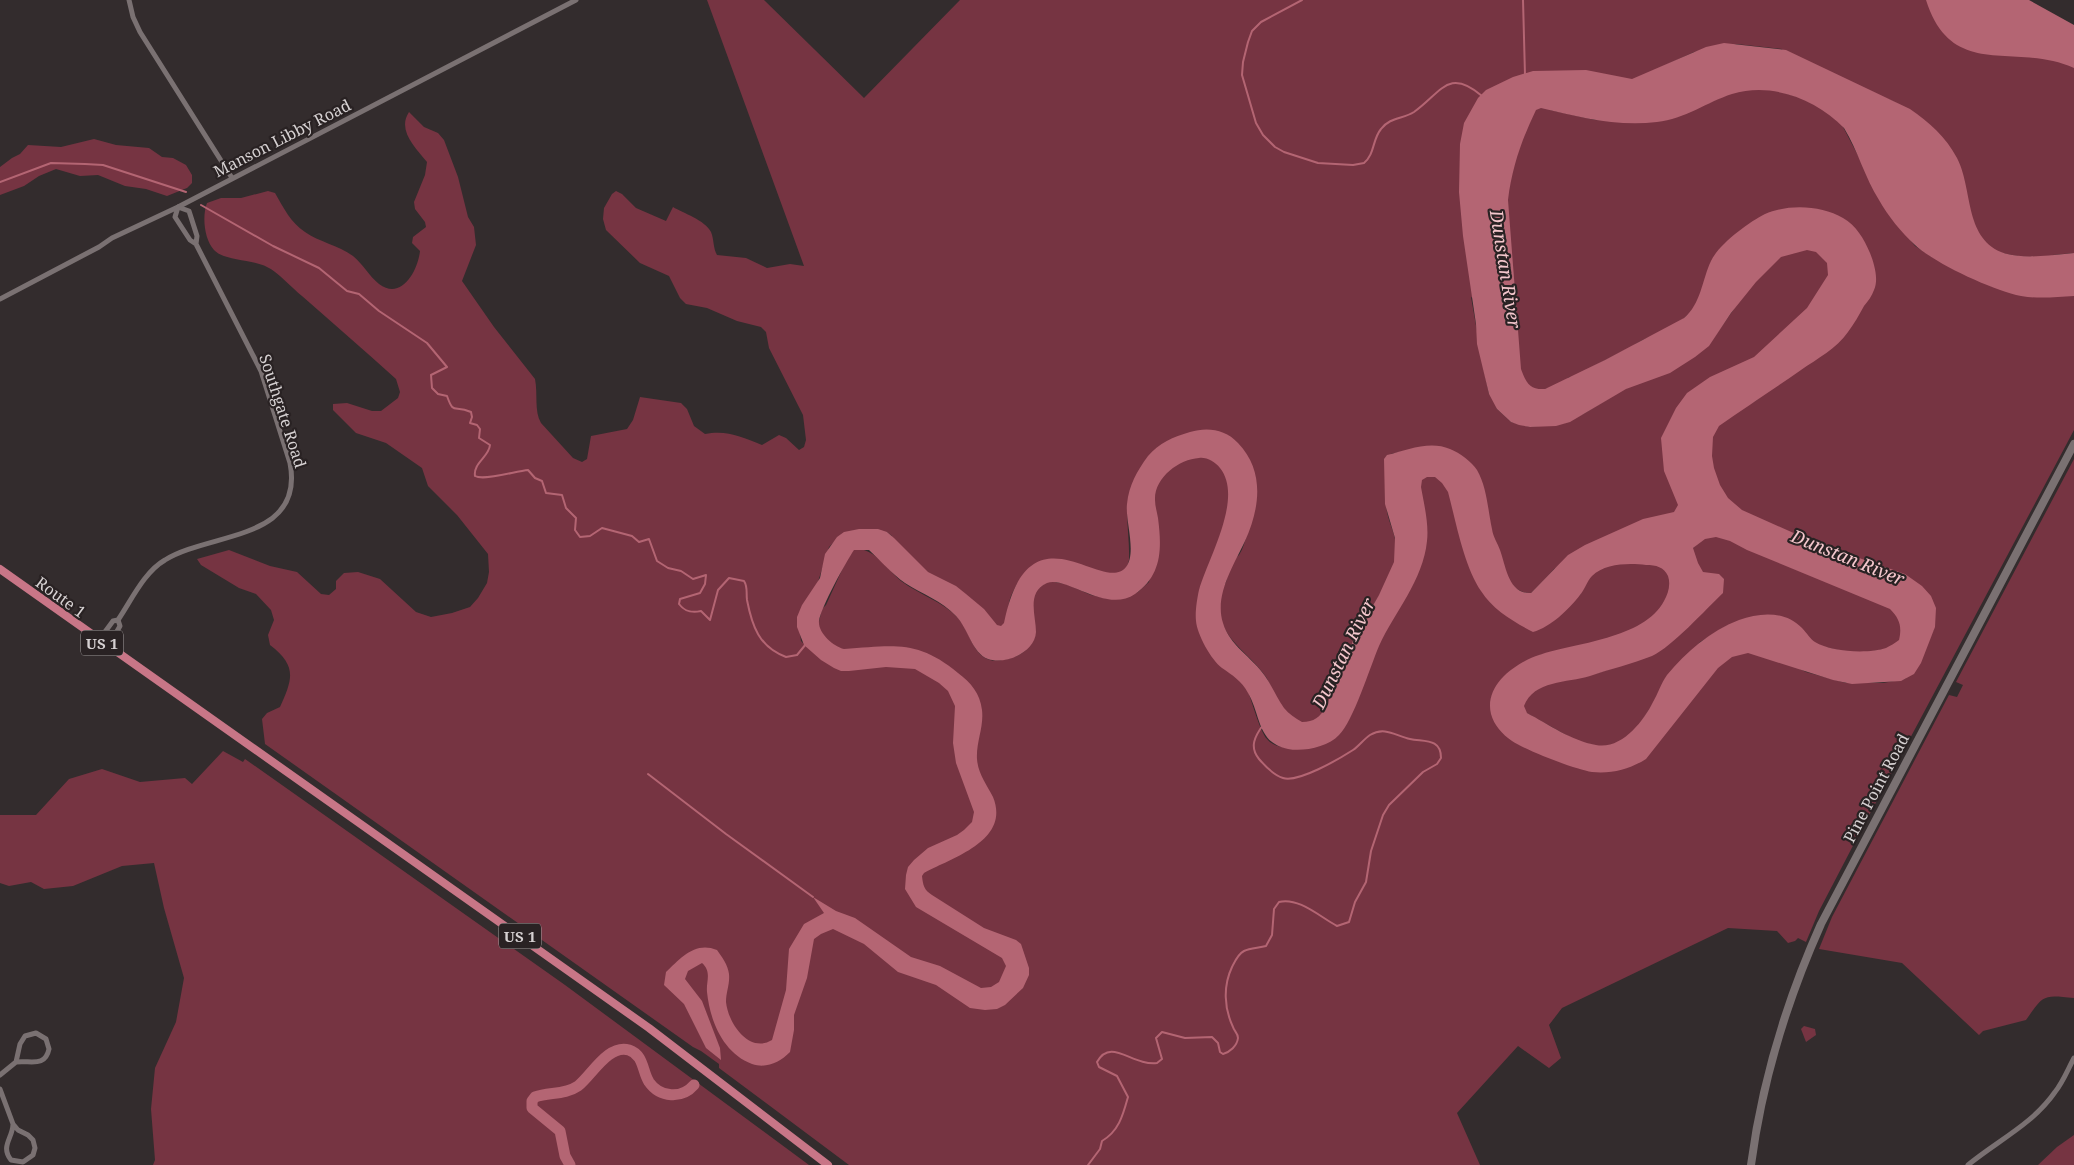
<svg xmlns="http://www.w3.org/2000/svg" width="2074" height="1165" font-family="'Noto Serif',serif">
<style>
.green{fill:#763442}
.water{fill:#b46573;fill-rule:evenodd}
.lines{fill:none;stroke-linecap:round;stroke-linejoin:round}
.stream{stroke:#b46573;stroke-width:2}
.river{stroke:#b46573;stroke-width:11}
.street{stroke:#7a7172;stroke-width:5}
.secondary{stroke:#7a7172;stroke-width:8}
.primary{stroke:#c87687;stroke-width:8}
.labels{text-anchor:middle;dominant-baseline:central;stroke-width:4.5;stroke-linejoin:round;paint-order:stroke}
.shield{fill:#292223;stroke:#a19c9d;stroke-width:1}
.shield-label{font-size:15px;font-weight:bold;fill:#d5d0d1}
.street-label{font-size:16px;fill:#d5d0d1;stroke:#292223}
.water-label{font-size:18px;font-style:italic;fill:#f5c7cd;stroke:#292223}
</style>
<rect width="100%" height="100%" fill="#332c2d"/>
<!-- green -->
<g class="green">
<path d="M 707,0 L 764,0 L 864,98 L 960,0 L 1931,0 C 1947,28 1961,46 1995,49 C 2005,49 2016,48 2026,49 C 2043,52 2058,58 2074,64 L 2074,253 L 2053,255 L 2051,257 C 2017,258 1973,256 1965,213 C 1962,197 1964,183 1957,168 C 1944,138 1918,112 1888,99 C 1882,97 1876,97 1870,94 C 1860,90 1857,85 1846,83 L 1784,53 L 1782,49 L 1736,44 L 1727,48 L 1694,52 L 1644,75 L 1630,87 C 1615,84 1601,76 1586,74 C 1564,70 1537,71 1515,80 C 1505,84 1490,91 1484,100 C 1448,149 1472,241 1480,296 L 1478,301 L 1471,297 L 1478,337 L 1477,344 L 1480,344 L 1481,357 L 1489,394 L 1494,397 L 1497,409 L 1511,422 L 1530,427 L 1565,423 L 1585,413 L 1621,391 L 1678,364 L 1708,346 L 1734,309 L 1739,297 L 1758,265 L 1760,257 L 1771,249 L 1790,247 L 1816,249 L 1829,255 L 1835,270 L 1832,277 L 1827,280 L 1814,306 L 1801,316 L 1797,324 L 1773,347 L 1769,348 L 1750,366 L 1727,376 L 1696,397 L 1688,405 L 1675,424 L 1669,442 L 1666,445 L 1665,468 L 1684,510 L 1679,520 L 1666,524 L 1637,527 L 1593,544 L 1573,556 L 1570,554 L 1567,557 L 1565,562 C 1562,565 1558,566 1554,569 C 1547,577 1539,585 1531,593 C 1507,594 1502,562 1496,544 C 1494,538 1489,533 1488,527 C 1485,518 1487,506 1484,497 C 1466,445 1439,443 1391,454 L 1385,494 C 1387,500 1386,506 1387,512 C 1390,527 1398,538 1396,554 C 1394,577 1380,593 1369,612 C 1354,637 1340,663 1334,692 L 1331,694 C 1329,704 1325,719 1311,722 C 1307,723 1304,726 1300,725 C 1282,721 1274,690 1266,677 C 1251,655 1227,643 1220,617 C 1217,608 1221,596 1223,587 C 1229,581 1226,571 1231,563 C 1233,560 1236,558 1239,555 C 1243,549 1245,541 1247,534 C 1257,503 1260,466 1232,444 C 1226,439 1216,432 1209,432 C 1172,432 1140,459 1130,492 C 1124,513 1130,538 1129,560 C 1127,568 1125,572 1118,577 C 1113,576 1108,577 1103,575 C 1097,574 1091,569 1085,567 C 1051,553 1026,560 1011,596 C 1006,608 1010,620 1001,631 L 994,629 L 981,608 L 954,593 L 947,585 L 935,580 L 917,570 L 892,540 L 892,536 L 887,532 L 882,534 L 855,530 L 839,537 L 829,547 L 815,591 L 803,604 L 798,618 L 801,641 L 808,648 L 818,626 L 822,609 L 826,605 L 847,559 L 849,557 L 851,551 L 856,548 C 877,551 886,568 901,581 C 920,595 942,601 958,618 C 970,630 972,655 990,660 C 998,662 1012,658 1019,655 C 1044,642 1023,610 1034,593 C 1037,588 1044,585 1048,581 L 1066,584 L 1091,595 L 1109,599 L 1124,597 L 1138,592 L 1149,582 L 1157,540 L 1150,509 L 1151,490 L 1156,481 L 1175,463 L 1178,463 C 1202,446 1215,451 1231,473 L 1229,475 L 1232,477 C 1233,495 1232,512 1224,530 C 1211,563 1188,602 1202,638 C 1211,660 1239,670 1247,689 C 1252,701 1260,732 1267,739 C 1273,747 1286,748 1295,749 L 1297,747 C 1319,750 1338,736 1348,717 C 1349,715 1349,712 1350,710 C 1351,706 1355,705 1357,701 L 1356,693 L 1367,666 L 1371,663 L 1372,653 L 1391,617 L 1404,599 L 1423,559 L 1426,520 C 1420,507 1418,488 1422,473 L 1424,472 C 1457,475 1457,516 1463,541 C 1465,548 1468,552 1468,560 L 1473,568 L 1474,577 L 1491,603 L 1500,608 L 1505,614 L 1529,625 L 1540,625 L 1545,622 L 1566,602 L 1580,595 L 1584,587 L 1583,584 L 1592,572 L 1607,565 L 1626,561 L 1652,563 L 1674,562 L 1680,567 L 1676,583 L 1670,590 L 1667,604 L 1659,619 L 1651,627 L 1630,636 L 1613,639 L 1593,646 L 1574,647 L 1540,655 L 1509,672 L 1506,678 L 1500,681 L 1492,697 L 1493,716 L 1505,731 L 1522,741 L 1525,745 L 1548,751 L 1567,764 L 1577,764 L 1596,770 L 1616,770 L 1633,765 L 1647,751 L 1679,709 C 1688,702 1711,676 1714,666 L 1721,665 C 1730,650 1746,649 1761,655 C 1768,657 1774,658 1780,663 L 1788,663 L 1806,672 L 1846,683 L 1883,683 L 1905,679 L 1916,667 L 1934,629 L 1934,607 L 1923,590 L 1902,576 L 1848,561 L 1827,552 L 1802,539 L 1753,520 L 1728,503 L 1727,505 C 1721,500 1721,494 1719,487 C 1714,470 1695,446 1710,428 L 1757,400 L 1787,374 L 1826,347 L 1848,326 L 1864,300 L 1871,282 L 1872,277 L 1869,263 L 1864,247 L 1856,234 L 1842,221 L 1822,214 L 1807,212 L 1782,212 L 1767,217 L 1750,229 L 1725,250 L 1709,275 L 1697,308 C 1688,312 1682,322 1672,328 C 1659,335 1639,338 1629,350 L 1627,349 L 1584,371 L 1579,376 L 1569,377 L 1563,384 C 1549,386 1540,395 1526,386 L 1514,348 L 1511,302 L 1514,291 L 1509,274 L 1511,271 L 1506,222 L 1507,201 L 1505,197 L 1516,143 L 1531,110 L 1545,106 L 1550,110 L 1595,120 L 1650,122 L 1681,115 L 1743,88 L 1774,90 L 1805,99 L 1819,105 L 1842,125 L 1888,213 L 1915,246 L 1932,257 L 1993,287 L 1997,286 L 2022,293 L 2043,296 L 2062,293 L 2074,294 L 2074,430 L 1857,838 L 1819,911 L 1806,942 L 1798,938 L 1795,941 L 1788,943 L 1777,931 L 1728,928 L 1562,1008 L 1549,1025 L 1561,1058 L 1549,1068 L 1518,1046 L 1457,1113 L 1480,1165 L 849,1165 L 719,1068 L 719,1064 L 701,1051 L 693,1047 L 265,744 L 262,719 L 267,713 L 280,707 C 293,678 297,666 270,645 L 268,635 L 274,620 L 271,610 L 256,594 L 239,588 L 201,565 L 197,559 L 229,550 L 270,566 L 297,572 L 321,594 L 329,595 L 336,589 L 336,581 L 344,573 L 358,572 L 380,579 L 416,612 L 431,617 L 452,613 L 470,607 L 478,598 L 487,583 L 489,572 L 488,554 L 457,515 L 428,486 L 422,468 L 386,443 L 356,433 L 333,410 L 333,404 L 347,403 L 372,411 L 381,411 L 398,398 L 400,392 L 396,379 C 365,351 333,323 302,296 C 292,288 278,272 267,267 C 252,259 224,261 214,250 C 204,239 202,216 207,203 L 221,198 L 241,198 L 268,191 L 275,193 C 283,207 291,223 305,232 C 319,242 338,245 353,256 C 363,264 369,276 379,284 C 402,301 418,270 420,251 L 412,243 L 413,237 L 426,227 L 425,222 L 415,209 L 414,202 L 425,175 L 427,162 C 415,147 397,130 409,112 L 424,127 L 438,133 L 444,140 L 458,177 L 468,217 L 474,227 L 476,245 L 462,281 L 494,327 L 535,379 C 538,394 534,411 541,423 L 573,458 L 582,462 L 587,459 L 591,436 L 627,429 L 633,420 L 640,397 L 681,403 L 687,409 L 694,426 L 705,434 C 728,430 741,437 762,445 L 779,435 L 786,438 L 799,450 L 804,447 L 806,440 L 803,415 L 769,348 L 766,332 L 761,327 L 737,321 L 707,308 L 686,304 L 680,298 L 669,276 L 640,263 L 606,230 L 603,219 L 604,208 L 612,194 L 616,191 L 622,194 L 636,208 L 666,221 L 673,207 C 683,213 705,220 711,232 C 714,239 713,248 717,255 L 746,258 L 767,268 L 790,264 L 804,266 Z"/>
<path d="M 94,139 L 116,145 L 149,148 L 162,157 L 173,158 L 186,165 L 192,175 L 192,183 L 187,188 L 167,196 L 146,189 L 125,186 L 98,175 L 80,176 L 56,169 L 39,176 L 24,186 L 0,195 L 0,167 L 12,158 L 20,154 L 28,145 L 61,147 Z"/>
<path d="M 2074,459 L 2074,998 C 2043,995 2044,994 2026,1020 L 1983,1031 L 1979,1035 L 1902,963 L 1819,949 L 1832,917 L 1949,695 L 1957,697 L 1963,685 L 1956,682 Z"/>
<path d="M 1708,534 L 1730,539 L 1797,570 L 1889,599 L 1907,624 L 1896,647 L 1856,654 L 1728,625 L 1700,642 L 1665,685 L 1632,736 L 1610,749 L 1577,741 L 1523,711 L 1524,696 L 1545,683 L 1598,673 L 1650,656 L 1693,548 Z"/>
<path d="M 223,751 L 243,762 L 245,759 L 565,985 L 809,1165 L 153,1165 L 155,1160 L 151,1109 L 155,1068 L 176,1022 L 184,978 L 164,908 L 154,863 L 122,866 L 73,886 L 44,889 L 31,882 L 9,886 L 0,883 L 0,815 L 36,815 L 69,779 L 102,769 L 140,782 L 185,778 L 192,784 Z"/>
<path d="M 1804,1026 L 1815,1029 L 1816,1035 L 1806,1042 L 1801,1029 Z"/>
<path d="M 2074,1135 L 2074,1165 L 2038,1165 L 2057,1147 Z"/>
</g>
<!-- water -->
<g class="water">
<path d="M 1926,0 L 2029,0 L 2074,25 L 2074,68 C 2016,41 1952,82 1926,0 Z"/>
<path d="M 1724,43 L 1786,50 L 1910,109 C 1929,122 1946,137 1957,158 C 1973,189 1964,236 2001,252 C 2020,260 2054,255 2074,253 L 2074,296 C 2056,297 2039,299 2021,296 C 1992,290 1936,264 1915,245 C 1901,232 1888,216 1879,200 C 1865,178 1858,151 1844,128 C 1816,99 1772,82 1732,94 C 1707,102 1685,119 1657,122 C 1617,127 1579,117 1541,108 L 1536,110 C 1522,139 1512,167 1508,200 L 1521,369 C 1526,382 1529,390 1545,389 L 1605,360 L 1684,318 C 1701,304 1702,280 1711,261 C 1719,244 1749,222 1765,214 C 1788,204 1821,205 1843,218 C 1856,225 1864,239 1870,253 C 1874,263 1879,279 1874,290 C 1872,296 1868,301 1864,306 C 1859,315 1854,324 1848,332 C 1837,348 1817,359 1801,370 C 1774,389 1746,407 1719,426 L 1713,437 L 1712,456 L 1714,468 L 1720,485 L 1728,498 L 1742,510 L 1816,543 L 1905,574 L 1922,586 L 1931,596 L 1936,608 L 1935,627 L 1921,663 L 1914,674 L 1901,681 L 1852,684 L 1833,680 L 1748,653 L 1732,657 L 1718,668 L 1646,759 C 1630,769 1612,774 1592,772 C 1574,769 1527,751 1512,741 C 1502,734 1494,725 1491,714 C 1484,685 1515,663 1539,655 C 1574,643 1644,639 1664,601 C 1668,594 1671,585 1668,576 C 1664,567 1656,565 1646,565 C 1630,563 1605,563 1592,576 C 1587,581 1585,589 1580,595 C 1569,609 1551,627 1533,632 C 1514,622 1493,610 1481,591 C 1464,566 1456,522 1448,492 L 1442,483 L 1435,477 L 1427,477 L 1422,480 L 1421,487 C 1424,504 1429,524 1427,541 C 1423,581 1395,611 1379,646 C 1370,667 1353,722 1339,735 C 1328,747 1303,752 1288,749 C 1257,743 1261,715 1248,693 C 1242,681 1232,675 1222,668 C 1211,660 1197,634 1196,621 C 1195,612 1197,599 1199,590 C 1208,558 1244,498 1220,468 C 1215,462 1207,457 1199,458 C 1179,459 1154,478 1155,500 C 1155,506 1157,512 1158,518 C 1162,549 1162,575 1135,594 C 1106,614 1066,575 1047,583 C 1026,592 1036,616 1036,632 C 1035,652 1006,665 988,659 C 972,653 968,628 956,616 C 942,601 922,594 905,583 C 892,574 881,561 869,550 L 854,550 C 846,562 821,607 819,621 C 818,633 833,646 844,649 C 893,646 917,639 958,673 C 971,683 980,693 982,710 C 984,727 976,742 977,759 C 978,774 987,785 993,797 C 1011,841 951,858 924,873 L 922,876 C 923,885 924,890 932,895 L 984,928 L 1016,940 L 1021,944 L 1029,968 L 1029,975 L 1023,988 L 1005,1005 L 997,1009 L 985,1010 L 970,1008 L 936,985 L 898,972 L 864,944 L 833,929 L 821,934 L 814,939 L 807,978 L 794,1015 L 794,1030 L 790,1052 C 780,1062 767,1069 752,1064 C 723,1053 710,1021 707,992 C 706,981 712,972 702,963 L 688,971 L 685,979 L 702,1001 L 720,1048 L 721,1060 L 706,1048 L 684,1004 L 664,985 L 666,972 C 681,958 695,941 717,950 C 722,957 728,965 729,974 C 730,984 726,992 726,1002 C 728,1023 749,1054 772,1040 L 786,990 L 789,949 L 804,924 L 824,913 L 813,897 L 836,911 L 855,918 L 911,957 L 940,966 L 981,988 L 991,987 L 999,982 L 1006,966 L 1002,958 L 916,907 L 905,889 L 906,875 L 908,867 L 914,860 L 928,848 L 957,835 L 964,830 L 972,822 L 974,812 L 956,763 L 953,743 L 955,706 L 948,691 L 939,683 L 915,669 L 886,667 L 849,671 L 841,671 L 834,668 L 821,660 L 804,645 L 797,627 L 797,617 L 802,605 L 820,578 L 825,554 L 837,537 L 844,532 L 859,529 L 878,529 L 887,532 L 894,538 L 928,572 L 956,586 L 966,594 L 984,609 L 997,625 L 1001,626 L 1004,623 C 1029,500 1103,596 1126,567 C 1137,553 1125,520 1127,504 C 1129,485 1137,471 1148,456 C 1159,443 1173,437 1190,432 C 1207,427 1225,429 1238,443 C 1265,471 1260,508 1245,541 C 1234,565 1214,595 1223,623 C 1229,645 1253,658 1265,676 C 1272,686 1277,698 1284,708 C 1289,714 1295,718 1302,722 C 1314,722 1320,717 1326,707 L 1354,638 L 1379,595 L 1394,562 L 1395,538 L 1385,504 L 1384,459 L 1387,455 C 1407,450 1430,440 1450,449 C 1460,453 1472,462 1477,470 C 1487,487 1488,511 1492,529 C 1493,537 1498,544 1500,550 C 1506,566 1508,594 1531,593 L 1568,555 L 1585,545 L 1643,519 L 1674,512 L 1678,505 L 1664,471 L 1661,438 L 1676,408 L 1687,393 L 1710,377 L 1754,357 L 1807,308 L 1828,275 L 1827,263 L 1816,252 L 1807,250 L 1781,257 L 1756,282 L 1731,313 L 1709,346 L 1695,357 L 1670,373 L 1626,389 L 1570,422 L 1556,426 L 1530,427 L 1519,425 L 1511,422 L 1497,409 L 1489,394 L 1477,344 L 1476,324 L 1463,236 L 1459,192 L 1460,144 L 1464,123 L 1478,98 L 1486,90 L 1513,77 L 1533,71 L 1586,70 L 1632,79 L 1706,47 ZM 1716,537 L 1730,541 L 1747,550 L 1890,609 C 1900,619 1902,627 1899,640 C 1895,643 1890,646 1886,648 C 1868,654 1831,652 1815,642 C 1810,639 1807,633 1802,628 C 1785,611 1761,612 1739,620 C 1710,631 1686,652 1667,675 C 1661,683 1658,694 1653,702 C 1643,722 1621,750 1596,745 C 1572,741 1548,724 1527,713 L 1524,706 C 1534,680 1567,683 1590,676 C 1610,669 1632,664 1652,656 C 1672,647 1706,609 1723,593 L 1724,579 L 1719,574 L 1703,572 L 1698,563 L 1693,548 L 1705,539 Z"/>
</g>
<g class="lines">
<!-- stream -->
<g class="stream">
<path d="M 1302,0 L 1261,22 L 1252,31 L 1248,42 L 1243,62 L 1242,75 L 1256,123 L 1263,135 L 1275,147 L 1284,152 L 1318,163 L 1353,165 L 1364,163 C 1375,154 1372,140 1381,129 C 1390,117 1403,119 1414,112 C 1441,93 1448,67 1482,96"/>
<path d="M 1523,0 L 1525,75"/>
<path d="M 0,182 L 51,163 L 85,164 L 103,165 L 186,192"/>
<path d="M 201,205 L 273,246 L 319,268 L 347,291 L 359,294 L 379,311 L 427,343 L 447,367 L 431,375 L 432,388 L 438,394 L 447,396 C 454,416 454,404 471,412 L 472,417 L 470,423 L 477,425 L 480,429 L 479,438 L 490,445 C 489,457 473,463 475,476 C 484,481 516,471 528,470 L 535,478 L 542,481 L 546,493 L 562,495 L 566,508 L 576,518 L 575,530 L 580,537 L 590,536 L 602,528 L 632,536 L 639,542 L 649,539 L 657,561 L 668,568 L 681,571 L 693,579 L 706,575 L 705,584 L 700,593 L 680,599 L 679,604 C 685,612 692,613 701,611 L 710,620 L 718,590 L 729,578 L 744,581 C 748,587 746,593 747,600 C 752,626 759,647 786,657 L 797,655 L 806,644"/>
<path d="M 648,774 L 726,834 L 813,897"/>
<path d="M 1088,1165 L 1100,1149 L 1102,1141 C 1119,1131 1123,1115 1128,1097 L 1117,1076 L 1099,1067 L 1097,1062 C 1111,1037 1132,1066 1157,1063 L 1162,1059 L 1156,1038 L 1162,1032 L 1185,1038 L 1212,1037 L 1218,1043 L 1220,1052 L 1223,1054 C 1230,1052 1237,1046 1238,1038 C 1238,1033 1234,1031 1233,1027 C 1224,1008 1223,986 1232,967 C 1235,961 1238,954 1244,951 C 1250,948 1259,948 1266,946 L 1272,935 L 1274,909 L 1279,902 C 1299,897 1320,917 1337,926 L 1349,922 L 1355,902 L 1366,882 L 1371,851 L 1383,815 L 1389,805 L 1423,772 L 1437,764 L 1441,758 C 1441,738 1424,742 1410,739 C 1396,736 1385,726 1370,735 C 1364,739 1359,746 1353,750 C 1339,759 1298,783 1283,778 C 1273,775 1265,766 1259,759 C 1249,747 1255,736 1263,725"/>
</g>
<!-- river -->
<path class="river" d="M 570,1165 L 565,1156 L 560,1131 L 532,1108 L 532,1101 L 535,1097 C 549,1092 565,1095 578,1086 C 592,1075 608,1044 629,1050 C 644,1055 642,1071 649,1082 C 660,1098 682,1099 694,1085"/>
<!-- street -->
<g class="street">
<path d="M 129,0 L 133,17 L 140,32 L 232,178"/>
<path d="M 0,299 L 99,247 L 112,238 L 178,207 L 576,0"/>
<path d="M 99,640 L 113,621 L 118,620 C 131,601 144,572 165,560 C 210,532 305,541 290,463 L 261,371 L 196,244 L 190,240 L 175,217 L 178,207 L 189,211 L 197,236 L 196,244"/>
<path d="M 108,647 L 120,626 L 118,620"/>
<path d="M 0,1075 L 16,1062 C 30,1060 45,1068 49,1049 L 46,1039 L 36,1033 L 25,1036 L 20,1044 L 16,1062"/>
<path d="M 0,1089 L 13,1124 L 18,1130 L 28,1135 L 33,1140 L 35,1148 L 33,1155 L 23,1162 L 11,1160 C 0,1146 13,1138 13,1124"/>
<path d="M 1968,1165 C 1997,1141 2033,1124 2055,1092 C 2063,1082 2068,1069 2074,1058"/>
</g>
<!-- secondary -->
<path class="secondary" d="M 1751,1165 C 1762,1082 1787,1000 1821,924 L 2074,444"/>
<!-- primary -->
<path class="primary" d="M 0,569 L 649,1028 L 828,1165"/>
</g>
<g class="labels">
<!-- shield labels -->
<g class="shield">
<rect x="81" y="630.5" width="42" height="25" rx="4"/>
<rect x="499" y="923.5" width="42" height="25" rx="4"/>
</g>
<g class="shield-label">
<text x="102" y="643">US 1</text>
<text x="520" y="936">US 1</text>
</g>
<!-- street labels -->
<g class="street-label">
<text transform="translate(282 138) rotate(-27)">Manson Libby Road</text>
<text transform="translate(283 411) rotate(72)">Southgate Road</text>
<text transform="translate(61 597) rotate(36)">Route 1</text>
<text transform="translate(1876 788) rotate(-62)">Pine Point Road</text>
</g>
<!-- water labels -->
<g class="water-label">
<text transform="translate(1506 269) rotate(81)">Dunstan River</text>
<text transform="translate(1848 557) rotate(22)">Dunstan River</text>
<text transform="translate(1343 653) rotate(-64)">Dunstan River</text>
</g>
</g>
</svg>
